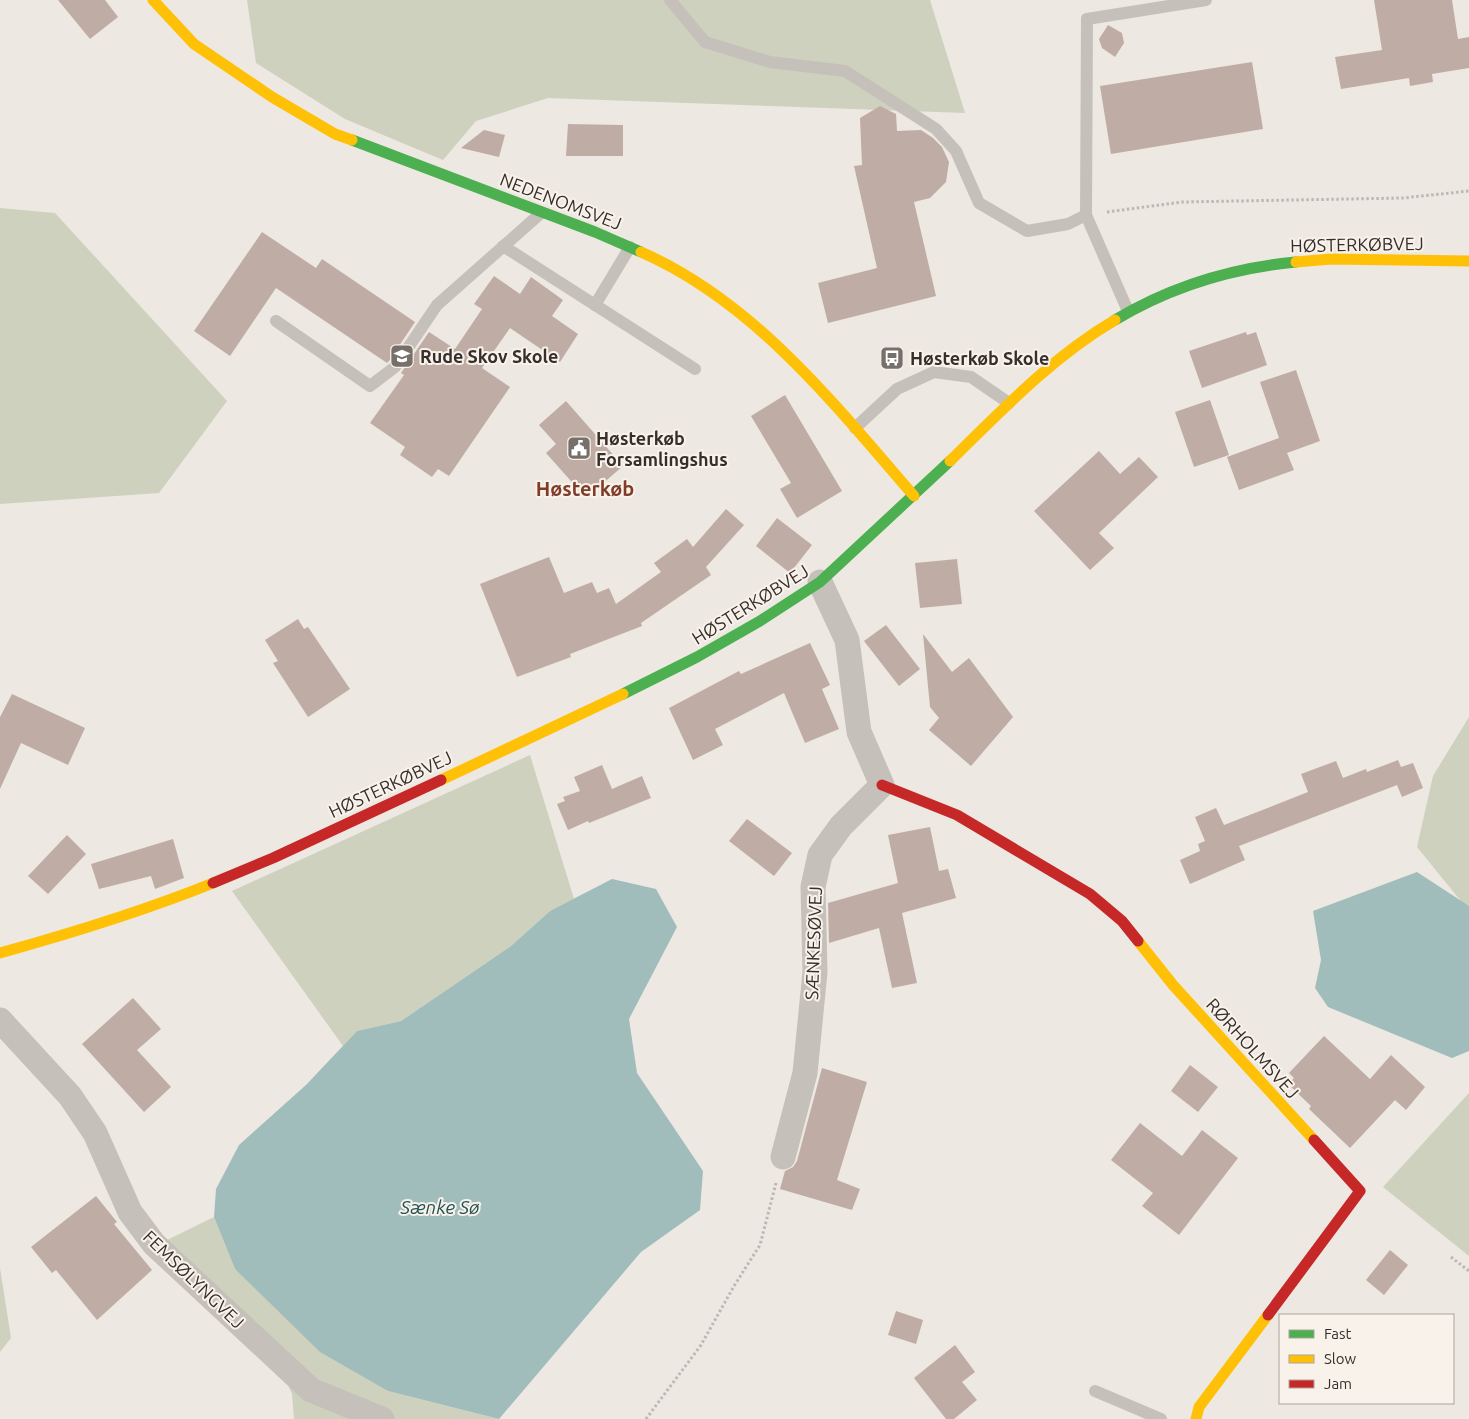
<svg xmlns="http://www.w3.org/2000/svg" width="1469" height="1419" font-family="Ubuntu,sans-serif">
<style>
.green{fill:#ced1bd}
.water{fill:#a0bdbc}
.building{fill:#bfada5}
.lines{fill:none;stroke-linecap:round;stroke-linejoin:round}
.path{stroke:#beb8b4;stroke-width:3;stroke-dasharray:2.5 2.5;stroke-linecap:butt}
.lane{stroke:#c6c0bb;stroke-width:12}
.street{stroke:#c6c0bb;stroke-width:25}
.fast{stroke:#4caf50;stroke-width:11}
.slow{stroke:#ffc107;stroke-width:11}
.jam{stroke:#c62828;stroke-width:11}
.labels{text-anchor:middle;dominant-baseline:central;stroke-width:4;stroke-linejoin:round;paint-order:stroke}
.street-label{font-size:18px;fill:#362e2a;stroke:#f9f2eb}
.poi-label{font-size:18px;font-weight:bold;fill:#362e2a;stroke:#f9f2eb;text-anchor:start}
.water-label{font-size:19px;font-style:italic;fill:#225255;stroke:#f9f2eb}
.quarter-label{font-size:20px;font-weight:bold;fill:#7f3d29;stroke:#f9f2eb}
</style>
<rect width="100%" height="100%" fill="#ede8e2"/>
<!-- green -->
<g class="green">
<path d="M 247,0 L 930,0 L 965,113 L 548,98 L 476,121 L 443,160 L 345,119 L 256,63 Z"/>
<path d="M 0,208 L 55,213 L 227,401 L 159,493 L 0,504 Z"/>
<path d="M 1469,717 L 1469,911 L 1417,847 L 1433,776 Z"/>
<path d="M 530,755 L 574,899 L 550,911 L 511,946 L 401,1021 L 357,1031 L 343,1046 L 232,891 Z"/>
<path d="M 1469,1093 L 1469,1256 L 1383,1187 Z"/>
<path d="M 214,1217 L 235,1269 L 388,1391 L 499,1419 L 294,1419 L 292,1394 L 265,1334 L 165,1241 Z"/>
<path d="M 0,1268 L 11,1338 L 0,1352 Z"/>
</g>
<!-- water -->
<g class="water">
<path d="M 1417,872 L 1469,906 L 1469,1051 L 1452,1058 L 1328,1007 L 1315,988 L 1321,960 L 1313,911 Z"/>
<path d="M 612,879 L 656,889 L 677,927 L 629,1019 L 637,1073 L 703,1171 L 700,1210 L 641,1252 L 499,1419 L 388,1391 L 320,1352 L 235,1269 L 214,1217 L 216,1189 L 239,1145 L 306,1085 L 357,1031 L 401,1021 L 511,946 L 550,911 Z"/>
</g>
<!-- building -->
<g class="building">
<path d="M 58,0 L 105,0 L 118,17 L 90,39 Z"/>
<path d="M 1374,0 L 1452,0 L 1458,39 L 1469,37 L 1469,68 L 1432,74 L 1433,82 L 1410,86 L 1409,78 L 1341,89 L 1335,57 L 1382,50 Z"/>
<path d="M 1108,25 L 1122,33 L 1124,43 L 1115,57 L 1102,48 L 1099,39 Z"/>
<path d="M 1252,62 L 1263,129 L 1111,154 L 1100,86 Z"/>
<path d="M 880,106 L 896,114 L 897,131 L 921,130 L 933,138 L 942,147 L 949,162 L 946,182 L 930,198 L 914,202 L 936,296 L 828,323 L 818,283 L 877,268 L 854,166 L 862,165 L 860,118 Z"/>
<path d="M 568,124 L 623,125 L 623,156 L 566,156 Z"/>
<path d="M 484,130 L 505,135 L 499,157 L 461,148 Z"/>
<path d="M 262,232 L 316,268 L 322,259 L 415,322 L 389,361 L 387,363 L 276,288 L 230,356 L 194,331 Z"/>
<path d="M 494,276 L 520,294 L 531,277 L 563,300 L 552,316 L 578,334 L 560,362 L 510,328 L 482,368 L 510,387 L 449,476 L 438,469 L 432,477 L 400,455 L 405,447 L 370,423 L 404,375 L 401,373 L 429,332 L 455,349 L 482,309 L 474,304 Z"/>
<path d="M 1246,332 L 1247,335 L 1256,332 L 1267,365 L 1202,388 L 1189,351 Z"/>
<path d="M 1296,370 L 1320,441 L 1287,453 L 1294,470 L 1239,490 L 1227,457 L 1279,438 L 1260,382 Z"/>
<path d="M 785,395 L 842,491 L 797,518 L 780,489 L 791,483 L 751,416 Z"/>
<path d="M 1210,400 L 1229,455 L 1194,467 L 1175,412 Z"/>
<path d="M 566,401 L 623,466 L 586,498 L 546,453 L 556,444 L 539,425 Z"/>
<path d="M 1099,451 L 1120,474 L 1139,457 L 1158,477 L 1099,533 L 1114,548 L 1090,570 L 1034,511 Z"/>
<path d="M 726,509 L 744,525 L 706,567 L 711,575 L 641,623 L 642,626 L 570,654 L 571,657 L 517,677 L 480,584 L 549,557 L 564,593 L 592,582 L 597,593 L 609,588 L 616,604 L 661,572 L 654,563 L 687,539 L 693,547 Z"/>
<path d="M 777,518 L 812,545 L 790,573 L 756,546 Z"/>
<path d="M 957,559 L 962,604 L 920,608 L 915,563 Z"/>
<path d="M 298,619 L 304,629 L 308,627 L 350,689 L 308,717 L 273,663 L 278,661 L 265,640 Z"/>
<path d="M 886,625 L 920,669 L 899,686 L 864,641 Z"/>
<path d="M 923,634 L 952,672 L 969,658 L 1013,717 L 971,766 L 929,730 L 939,718 L 930,707 Z"/>
<path d="M 810,643 L 830,685 L 822,689 L 839,729 L 805,743 L 784,693 L 715,729 L 723,745 L 693,760 L 669,708 L 739,671 L 741,674 Z"/>
<path d="M 12,694 L 85,728 L 68,765 L 21,743 L 0,789 L 0,717 Z"/>
<path d="M 1398,760 L 1401,767 L 1413,763 L 1423,788 L 1402,797 L 1397,785 L 1239,846 L 1245,860 L 1190,884 L 1180,860 L 1200,851 L 1198,844 L 1205,841 L 1195,817 L 1216,808 L 1224,825 L 1308,792 L 1301,774 L 1336,761 L 1343,778 L 1366,769 L 1367,772 Z"/>
<path d="M 602,765 L 612,789 L 642,776 L 651,798 L 589,823 L 588,821 L 568,830 L 557,804 L 565,801 L 563,797 L 580,791 L 574,777 Z"/>
<path d="M 747,819 L 792,853 L 774,876 L 729,841 Z"/>
<path d="M 930,827 L 939,871 L 948,869 L 956,898 L 902,913 L 917,983 L 892,988 L 879,928 L 829,943 L 828,903 L 898,883 L 888,835 Z"/>
<path d="M 67,835 L 86,854 L 48,894 L 28,876 Z"/>
<path d="M 173,839 L 184,878 L 155,889 L 151,876 L 99,889 L 91,864 Z"/>
<path d="M 133,998 L 161,1029 L 137,1050 L 171,1087 L 144,1112 L 82,1044 Z"/>
<path d="M 1324,1036 L 1370,1079 L 1391,1055 L 1425,1087 L 1406,1110 L 1395,1100 L 1350,1148 L 1309,1109 L 1311,1106 L 1288,1084 L 1294,1078 L 1289,1073 Z"/>
<path d="M 1190,1065 L 1218,1087 L 1198,1112 L 1171,1091 Z"/>
<path d="M 822,1068 L 867,1082 L 837,1180 L 860,1189 L 852,1210 L 780,1189 L 785,1171 L 793,1167 L 797,1161 Z"/>
<path d="M 1140,1123 L 1182,1156 L 1202,1130 L 1238,1158 L 1179,1235 L 1142,1206 L 1153,1193 L 1111,1160 Z"/>
<path d="M 96,1196 L 117,1222 L 114,1224 L 152,1270 L 97,1320 L 56,1270 L 52,1273 L 31,1247 Z"/>
<path d="M 1390,1250 L 1408,1265 L 1384,1295 L 1366,1280 Z"/>
<path d="M 896,1311 L 923,1320 L 916,1344 L 888,1335 Z"/>
<path d="M 955,1345 L 975,1372 L 962,1382 L 977,1400 L 954,1419 L 946,1419 L 914,1378 Z"/>
</g>
<g class="lines">
<!-- path -->
<g class="path">
<path d="M 1107,212 L 1182,202 L 1403,198 L 1469,191"/>
<path d="M 1451,1257 L 1469,1271"/>
<path d="M 646,1419 L 701,1345 L 734,1286 L 760,1245 L 776,1183"/>
</g>
<!-- lane -->
<g class="lane">
<path d="M 670,0 L 705,42 L 770,62 L 845,71 L 936,129 L 956,151 L 979,203 L 1027,231 L 1068,224 L 1086,215"/>
<path d="M 503,246 L 695,369"/>
<path d="M 595,305 L 630,247"/>
<path d="M 1128,311 L 1086,215 L 1087,19 L 1206,0"/>
<path d="M 276,321 L 370,386 L 395,367 L 437,305 L 541,213"/>
<path d="M 855,428 L 897,389 L 934,372 L 971,377 L 1009,403"/>
<path d="M 1095,1391 L 1161,1419"/>
</g>
<!-- street -->
<g class="street">
<path d="M 0,1020 L 70,1096 L 95,1133 L 130,1212 L 154,1244 L 311,1390 L 382,1419"/>
<path d="M 783,1157 L 805,1073 L 815,972 L 813,887 L 820,855 L 841,826 L 882,785 L 859,732 L 847,640 L 820,582"/>
</g>
<!-- fast -->
<g class="fast">
<path d="M 352,140 L 595,232 L 641,252"/>
<path d="M 1115,320 C 1170,287 1232,268 1296,262"/>
<path d="M 623,694 L 697,657 L 760,621 L 820,582 L 950,461"/>
</g>
<!-- slow -->
<g class="slow">
<path d="M 153,0 L 194,44 L 272,97 L 335,134 L 352,140"/>
<path d="M 641,252 C 755,302 835,405 914,496"/>
<path d="M 1296,262 L 1331,259 L 1469,261"/>
<path d="M 950,461 C 1001,411 1052,357 1115,320"/>
<path d="M 441,780 L 623,694"/>
<path d="M 1138,941 L 1173,985 L 1314,1140"/>
<path d="M 0,953 C 72,933 144,911 213,883"/>
<path d="M 1196,1419 L 1199,1407 L 1268,1315"/>
</g>
<!-- jam -->
<g class="jam">
<path d="M 882,785 L 957,815 L 1090,894 L 1122,921 L 1138,941"/>
<path d="M 213,883 L 273,858 L 441,780"/>
<path d="M 1268,1315 L 1360,1191 L 1314,1140"/>
</g>
</g>
<!-- icons -->
<defs>
<g id="school-square" transform="scale(1.25)"><rect x="-9" y="-9" width="18" height="18" rx="4" fill="#766f6a" stroke="#f9f2eb"/><path d="M0-5L7-2L0 1L-7-2ZM-4 1L0 2.5L4 1V4Q0 6-4 4Z" fill="#fff"/></g>
<g id="bus-square" transform="scale(1.25)"><rect x="-9" y="-9" width="18" height="18" rx="4" fill="#766f6a" stroke="#f9f2eb"/><path d="M-5-6H5V4H4V6H2V4H-2V6H-4V4H-5ZM-3.5-4V0h7V-4ZM-3.5 1.2v1.5H-2V1.2ZM2 1.2v1.5H3.5V1.2Z" fill="#fff"/></g>
<g id="civic-square" transform="scale(1.25)"><rect x="-9" y="-9" width="18" height="18" rx="4" fill="#766f6a" stroke="#f9f2eb"/><path d="M-.6-6.5H3V-4.5H.6V-3L4-1V1h2V6H-6V1h2V-1L-.6-3ZM-1.2 2.5V6h2.4V2.5Z" fill="#fff"/></g>
</defs>
<g fill-rule="evenodd">
<use href="#school-square" x="402" y="356"/>
<use href="#bus-square" x="892" y="358"/>
<use href="#civic-square" x="579" y="448"/>
</g>
<g class="labels">
<!-- street labels -->
<g class="street-label">
<text transform="translate(561 201) rotate(21)">NEDENOMSVEJ</text>
<text transform="translate(1357 244) rotate(-1)">HØSTERKØBVEJ</text>
<text transform="translate(750 604) rotate(-32)">HØSTERKØBVEJ</text>
<text transform="translate(390 784) rotate(-25)">HØSTERKØBVEJ</text>
<text transform="translate(813 943) rotate(-88)">SÆNKESØVEJ</text>
<text transform="translate(1253 1048) rotate(48)">RØRHOLMSVEJ</text>
<text transform="translate(194 1279) rotate(44)">FEMSØLYNGVEJ</text>
</g>
<!-- poi labels -->
<g class="poi-label">
<text x="420" y="356">Rude Skov Skole</text>
<text x="910" y="358">Høsterkøb Skole</text>
<text x="596" y="438">Høsterkøb<tspan x="596" dy="21">Forsamlingshus</tspan></text>
</g>
<!-- water labels -->
<g class="water-label">
<text x="440" y="1207">Sænke Sø</text>
</g>
<!-- quarter labels -->
<g class="quarter-label">
<text x="585" y="488">Høsterkøb</text>
</g>
</g>
<!-- legend -->
<rect x="1279" y="1314" width="175" height="90" fill="#f9f2eb" stroke="#aba49e"/>
<rect x="1289" y="1330" width="25" height="8" fill="#4caf50" stroke="#aba49e"/>
<text x="1324" y="1339" font-size="15" fill="#362e2a">Fast</text>
<rect x="1289" y="1355" width="25" height="8" fill="#ffc107" stroke="#aba49e"/>
<text x="1324" y="1364" font-size="15" fill="#362e2a">Slow</text>
<rect x="1289" y="1380" width="25" height="8" fill="#c62828" stroke="#aba49e"/>
<text x="1324" y="1389" font-size="15" fill="#362e2a">Jam</text>
</svg>
